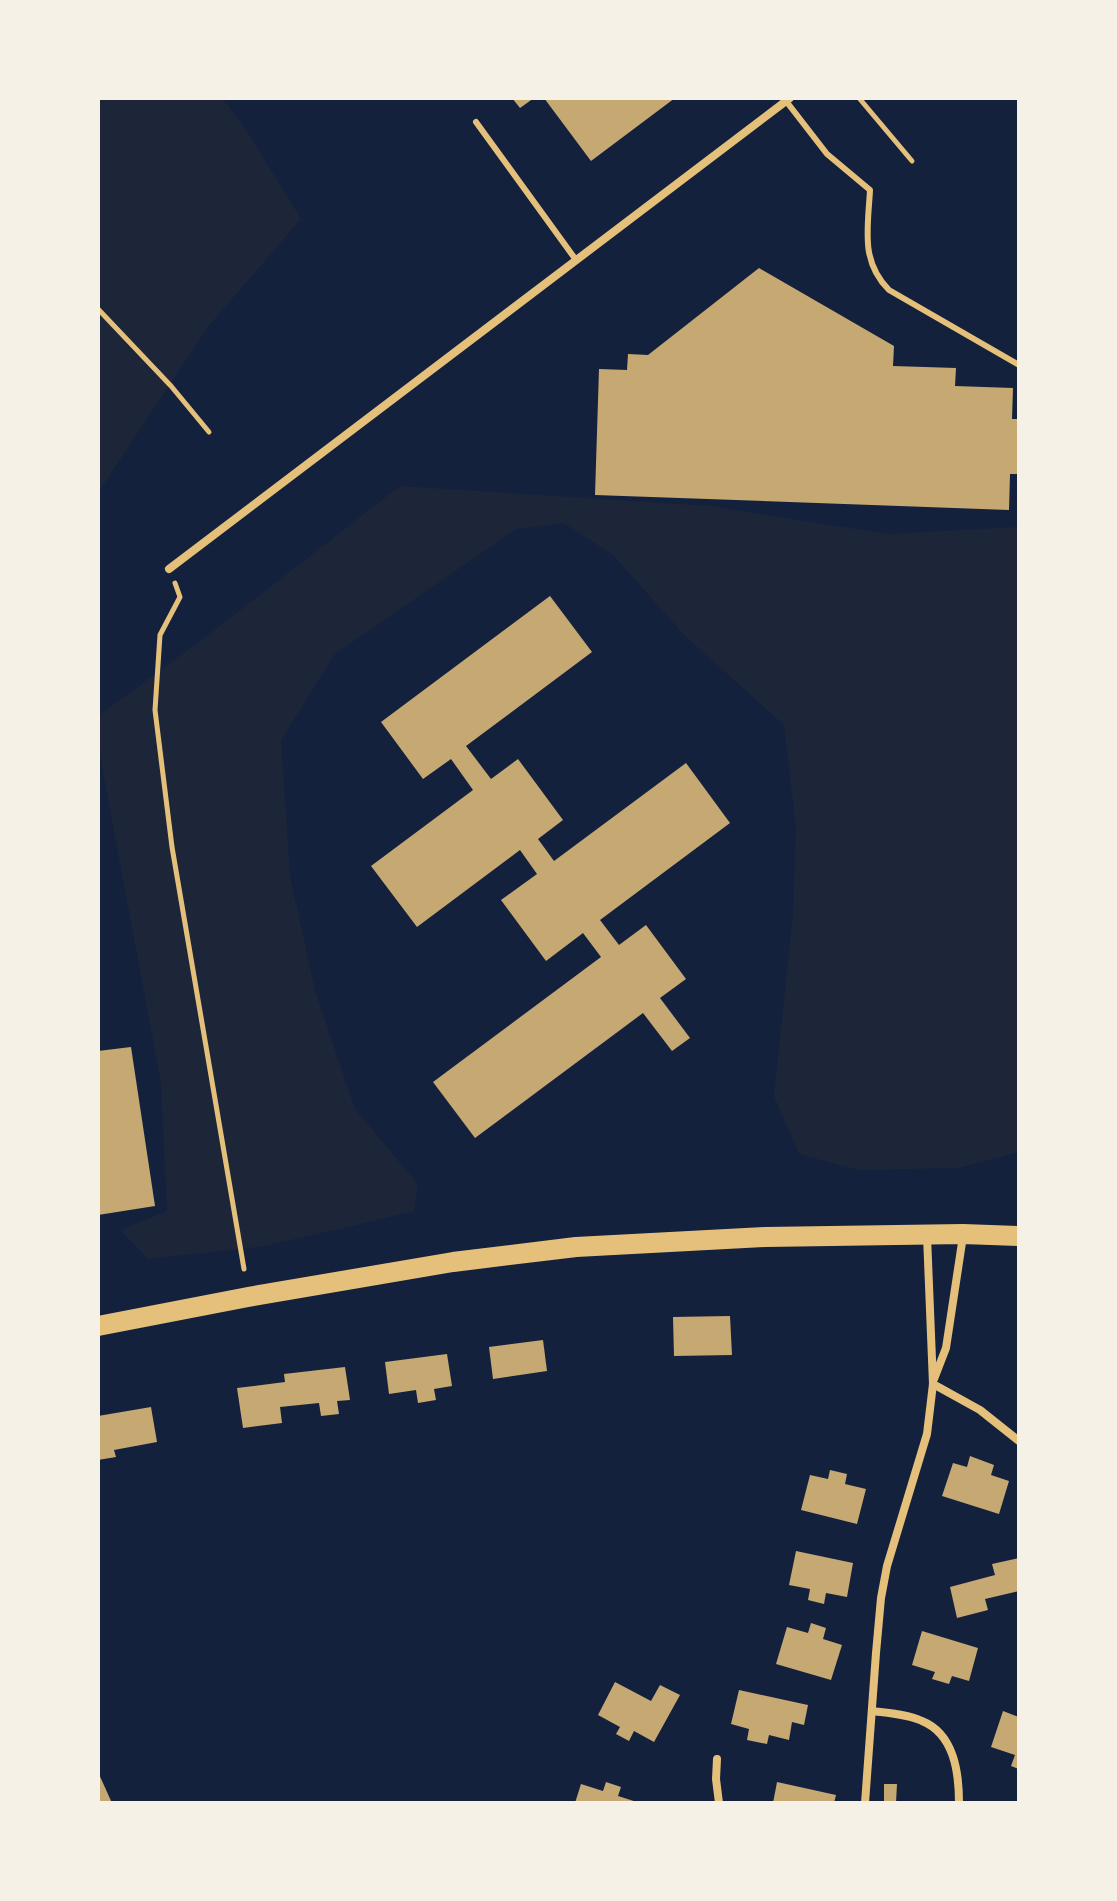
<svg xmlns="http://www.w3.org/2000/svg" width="1117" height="1901" font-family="'Work Sans',sans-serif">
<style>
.green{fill:#1d2539}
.building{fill:#c6a872}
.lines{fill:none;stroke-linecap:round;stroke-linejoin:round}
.path{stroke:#e5c07b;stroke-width:5}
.service{stroke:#e5c07b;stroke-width:6}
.minor{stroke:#e5c07b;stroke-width:8}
.primary{stroke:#e5c07b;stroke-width:20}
</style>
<rect width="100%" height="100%" fill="#14213d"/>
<!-- green -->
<g class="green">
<path d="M 98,98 L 222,98 L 243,125 L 301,219 L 207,328 L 98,493 Z"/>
<path d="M 400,486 L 710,506 L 888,534 L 1019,527 L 1019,1152 L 959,1168 L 858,1170 L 799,1154 L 774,1096 L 793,913 L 796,828 L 784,725 L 685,636 L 614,556 L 564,523 L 516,529 L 335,654 L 281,740 L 290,876 L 315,990 L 355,1109 L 418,1184 L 414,1211 L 344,1228 L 259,1247 L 148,1259 L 120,1230 L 167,1211 L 161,1083 L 98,745 L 98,716 L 203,639 Z"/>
</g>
<!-- building -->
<g class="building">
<path d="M 512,98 L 534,98 L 520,108 Z"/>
<path d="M 544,98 L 675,98 L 591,161 Z"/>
<path d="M 759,268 L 894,346 L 893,366 L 956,368 L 955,386 L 1013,388 L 1012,419 L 1019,419 L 1019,474 L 1010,474 L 1009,510 L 595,495 L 599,369 L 627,370 L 628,354 L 648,355 Z"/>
<path d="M 550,596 L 592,652 L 466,746 L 491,779 L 518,759 L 563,820 L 538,839 L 554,861 L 686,763 L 730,823 L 600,920 L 619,945 L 646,925 L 686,979 L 660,998 L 690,1038 L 672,1051 L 643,1013 L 475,1138 L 433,1082 L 601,957 L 583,933 L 546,961 L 501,900 L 537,874 L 520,850 L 417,927 L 371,866 L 473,790 L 451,759 L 423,779 L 381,722 Z"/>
<path d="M 131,1047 L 155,1206 L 98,1215 L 98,1051 Z"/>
<path d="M 730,1316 L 732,1355 L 674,1356 L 673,1317 Z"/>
<path d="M 543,1340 L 547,1371 L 493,1379 L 489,1347 Z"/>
<path d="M 447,1354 L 452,1386 L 434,1389 L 436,1400 L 418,1403 L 416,1390 L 389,1394 L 385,1362 Z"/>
<path d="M 345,1367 L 350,1400 L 337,1401 L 339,1414 L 321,1416 L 319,1403 L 280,1407 L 282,1423 L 243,1428 L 237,1388 L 285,1382 L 284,1374 Z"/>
<path d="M 151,1407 L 157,1442 L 114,1450 L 116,1457 L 98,1460 L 98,1416 Z"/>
<path d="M 970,1456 L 994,1465 L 991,1475 L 1009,1481 L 999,1514 L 942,1496 L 953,1463 L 967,1467 Z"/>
<path d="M 830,1470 L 847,1474 L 845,1484 L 866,1489 L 857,1524 L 801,1510 L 810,1475 L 828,1479 Z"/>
<path d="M 796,1551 L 853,1563 L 847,1597 L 826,1593 L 824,1604 L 808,1600 L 810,1589 L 789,1585 Z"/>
<path d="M 1019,1558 L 1019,1591 L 985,1599 L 988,1610 L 957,1618 L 950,1587 L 995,1575 L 992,1564 Z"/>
<path d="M 811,1623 L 826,1628 L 823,1639 L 842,1645 L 831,1680 L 776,1664 L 787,1627 L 808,1633 Z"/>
<path d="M 922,1631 L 978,1648 L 969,1681 L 952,1676 L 949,1684 L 932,1679 L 935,1672 L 912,1665 Z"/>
<path d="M 615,1682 L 651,1701 L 660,1685 L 680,1695 L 654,1742 L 634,1731 L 629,1741 L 616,1734 L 620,1727 L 598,1715 Z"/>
<path d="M 739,1690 L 808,1705 L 804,1725 L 792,1722 L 789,1740 L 769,1735 L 767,1744 L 747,1740 L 749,1729 L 731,1724 Z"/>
<path d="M 1003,1711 L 1019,1717 L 1019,1769 L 1011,1766 L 1015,1755 L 991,1747 Z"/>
<path d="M 98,1772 L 112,1803 L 98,1803 Z"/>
<path d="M 606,1782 L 621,1787 L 618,1796 L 640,1803 L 575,1803 L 581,1784 L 603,1791 Z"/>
<path d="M 777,1782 L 836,1795 L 834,1803 L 773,1803 Z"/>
<path d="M 884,1784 L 897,1784 L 896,1803 L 884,1803 Z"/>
</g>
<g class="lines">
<!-- path -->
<g class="path">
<path d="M 859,98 L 912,161"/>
<path d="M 98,309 L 171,386 L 209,432"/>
<path d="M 175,583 L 180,597 L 160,635 L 155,710 L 172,847 L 244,1269"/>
</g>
<!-- service -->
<g class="service">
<path d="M 786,101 L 827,154 L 870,190 C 868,228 860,261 889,290 L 1019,365"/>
<path d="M 476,122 L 576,260"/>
</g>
<!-- minor -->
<g class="minor">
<path d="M 169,569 L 790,98"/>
<path d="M 934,1379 L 946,1348 L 963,1236"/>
<path d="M 933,1384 L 980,1410 L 1019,1441"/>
<path d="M 872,1711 C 888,1713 907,1714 922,1721 C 954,1734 959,1772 959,1803"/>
<path d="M 717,1759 L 716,1779 L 719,1803"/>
<path d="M 865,1803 L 876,1653 L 881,1598 L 887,1566 L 927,1434 L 933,1384 L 927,1236"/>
</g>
<!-- primary -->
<path class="primary" d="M 98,1326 L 248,1297 L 453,1262 L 576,1247 L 765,1237 L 963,1234 L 1019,1236"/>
</g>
<!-- border -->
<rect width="1117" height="1901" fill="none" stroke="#f6f1e7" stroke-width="200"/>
</svg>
